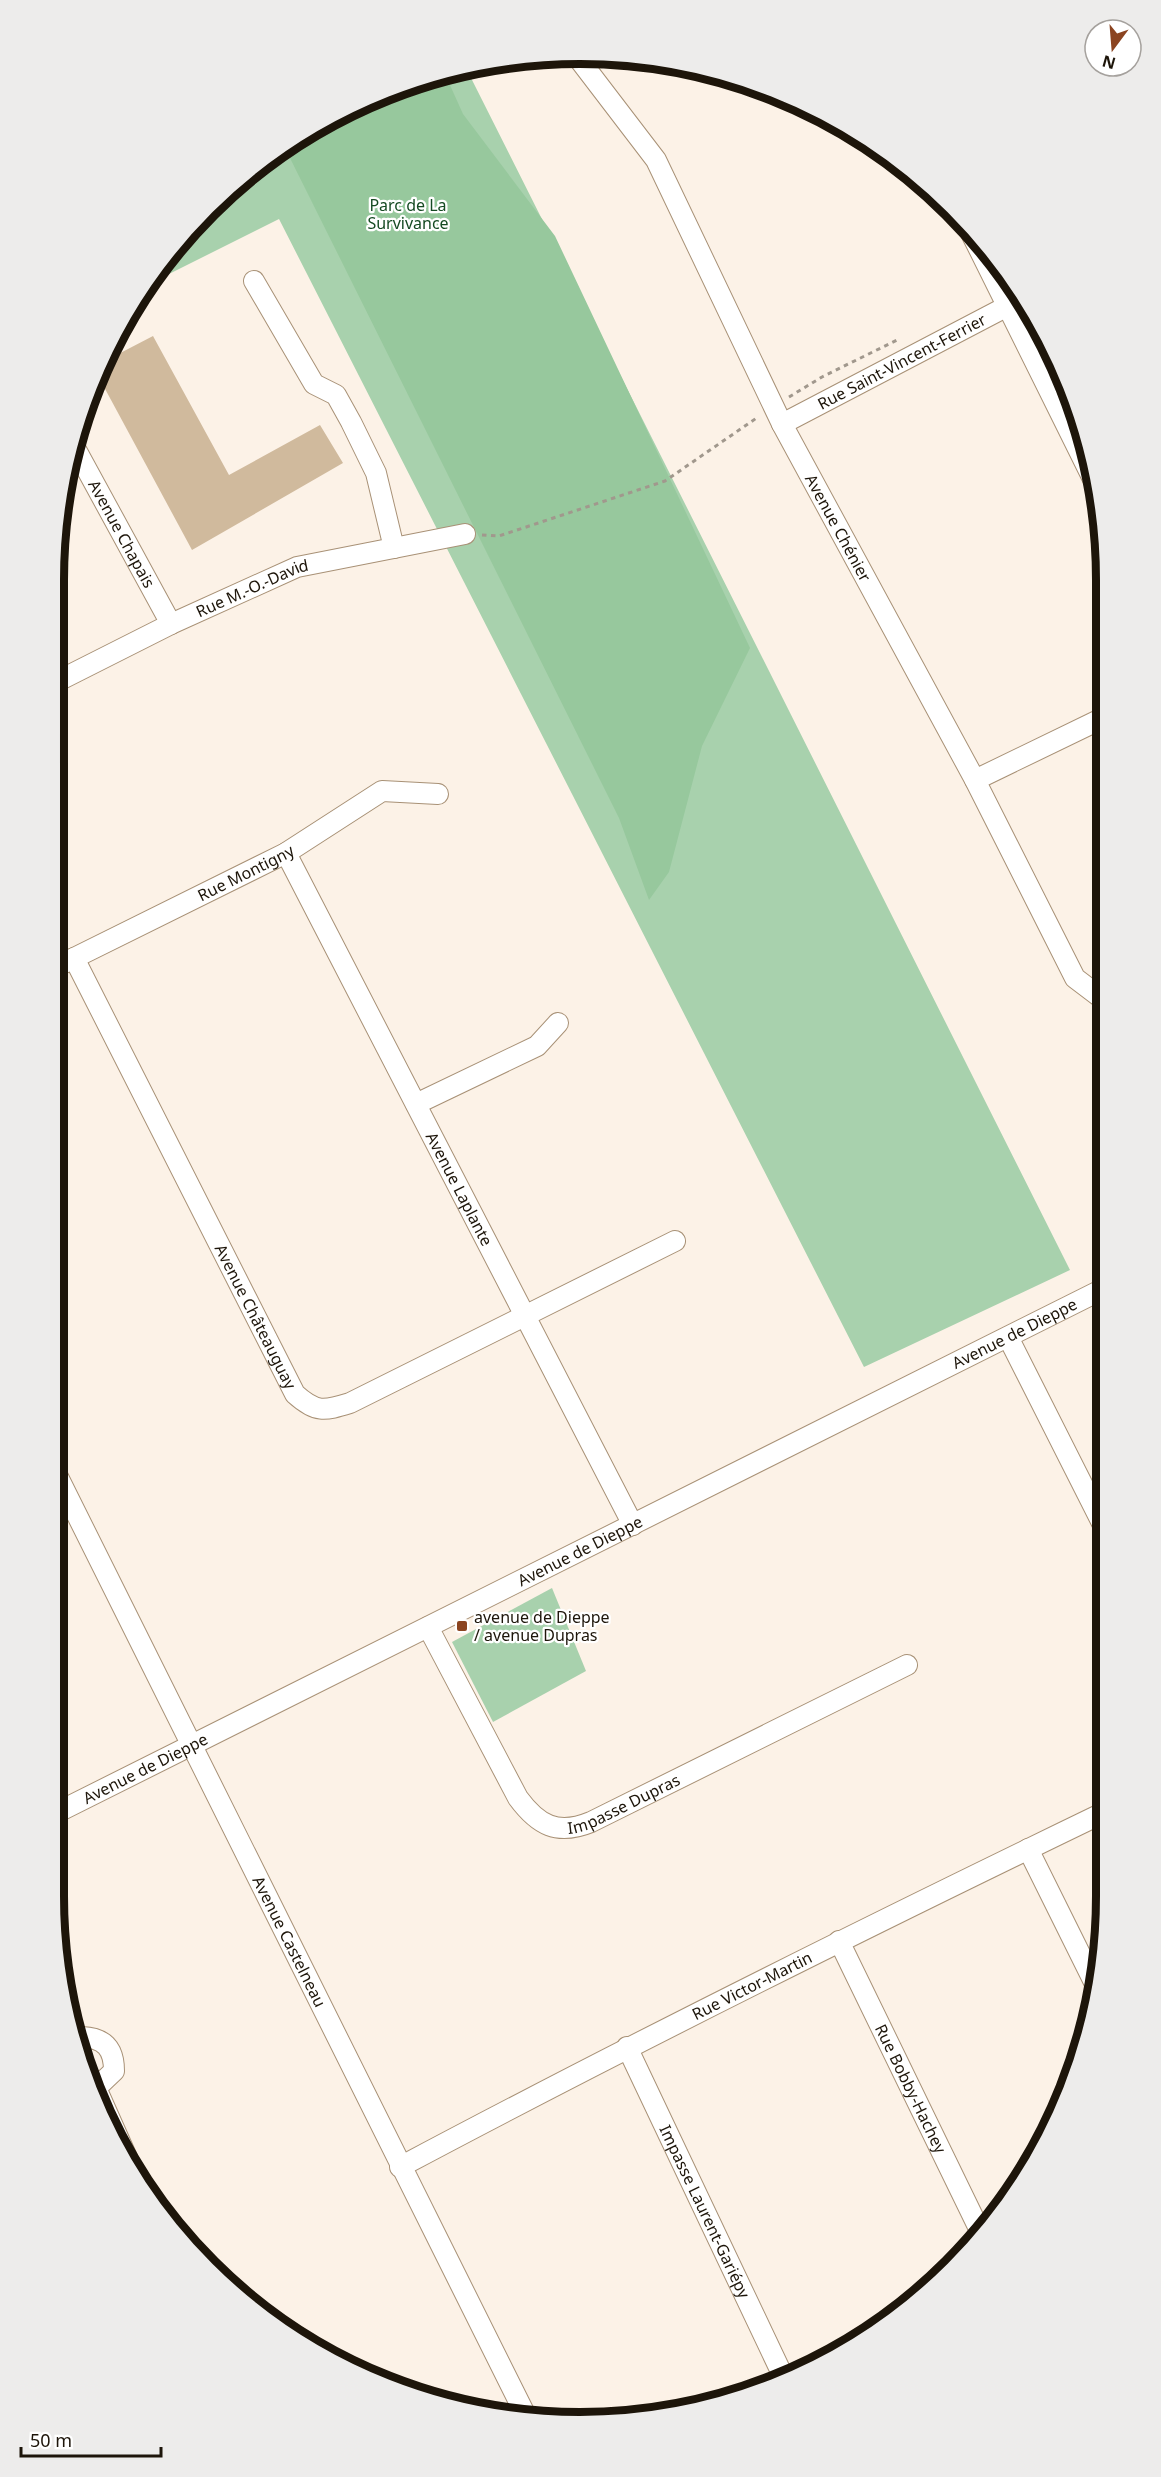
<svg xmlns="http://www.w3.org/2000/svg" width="1161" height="2477" font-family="'Noto Sans',sans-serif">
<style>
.green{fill:#a8d1ad}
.forest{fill:#97c89d}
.building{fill:#d0ba9d}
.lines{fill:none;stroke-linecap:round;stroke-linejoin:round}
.minor-casing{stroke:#a89176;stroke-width:22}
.path{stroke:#a1988d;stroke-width:3;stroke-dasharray:4.5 4.5;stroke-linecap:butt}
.minor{stroke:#fff;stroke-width:20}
.poi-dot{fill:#8b4420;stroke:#fff;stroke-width:2}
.labels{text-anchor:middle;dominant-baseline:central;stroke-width:4.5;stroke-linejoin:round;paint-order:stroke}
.park-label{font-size:16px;fill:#154a22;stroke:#fff}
.street-label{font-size:16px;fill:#1d150a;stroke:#fff}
.poi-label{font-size:16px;fill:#1d150a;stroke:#fff;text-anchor:start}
.rim{fill:none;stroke:#1d150a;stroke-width:8}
</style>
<rect width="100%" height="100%" fill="#fcf2e7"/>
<!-- green -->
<g class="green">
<path d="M 466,68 L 1070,1270 L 864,1367 L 279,219 L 143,287 L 208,208 L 288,143 L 379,94 Z"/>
<path d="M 552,1588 L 586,1671 L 493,1722 L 452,1642 Z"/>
</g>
<!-- forest -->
<path class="forest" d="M 445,74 L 463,114 L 555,236 L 750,648 L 702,746 L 669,872 L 649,900 L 619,818 L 284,146 L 379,94 Z"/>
<!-- building -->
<path class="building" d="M 153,336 L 229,475 L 320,425 L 343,463 L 192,550 L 97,374 L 103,362 Z"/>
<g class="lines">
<!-- minor casing -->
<g class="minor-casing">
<g id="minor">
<path id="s1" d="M 575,54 L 656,160 L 782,424 L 975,780 L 1075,978 L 1104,1000"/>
<path d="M 971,233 L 1094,481"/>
<path d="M 254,281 L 314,384 L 336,395 L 351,422 L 376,473 L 394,548"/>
<path id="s2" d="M 782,424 L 1021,299"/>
<path id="s3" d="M 74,446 L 171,624"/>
<path id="s4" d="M 54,683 L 171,624 L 297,567 L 465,534"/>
<path d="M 975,780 L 1103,718"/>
<path id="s5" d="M 286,853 L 633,1525"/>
<path id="s6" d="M 74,958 L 295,1394 C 316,1413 324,1411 350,1403 L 675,1241"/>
<path id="s7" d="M 54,968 L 286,853 L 382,791 L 438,794"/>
<path d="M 416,1104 L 537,1046 L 558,1023"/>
<path d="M 1008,1337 L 1106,1531"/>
<path id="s8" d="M 54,1469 L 525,2414"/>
<path id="s9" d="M 428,1627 L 518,1798 C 538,1825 557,1836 591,1822 L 907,1665"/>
<path id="s10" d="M 54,1814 L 1105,1288"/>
<path d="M 1028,1849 L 1098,1990"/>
<path id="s11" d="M 839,1941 L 982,2235"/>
<path d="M 78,2040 L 82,2037 C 105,2038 114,2049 114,2071 L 93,2091"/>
<path id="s12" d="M 627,2047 L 783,2376"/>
<path d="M 97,2090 L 133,2171"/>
<path id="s13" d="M 400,2167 C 633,2043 869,1926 1107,1811"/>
</g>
</g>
<!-- path -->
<g class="path">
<path d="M 789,397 L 822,377 L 897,340"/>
<path d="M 482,535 L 499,536 L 665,481 L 758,417"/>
</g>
<!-- minor -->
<use href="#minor" class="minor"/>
</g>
<!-- markers -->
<rect class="poi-dot" x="456" y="1620" width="12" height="12" rx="3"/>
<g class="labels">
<!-- park labels -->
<g class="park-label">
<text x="408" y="205">Parc de La<tspan x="408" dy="18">Survivance</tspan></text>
</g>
<!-- street labels -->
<g class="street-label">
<text stroke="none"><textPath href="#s2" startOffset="135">Rue Saint-Vincent-Ferrier</textPath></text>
<text stroke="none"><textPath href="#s1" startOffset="544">Avenue Chénier</textPath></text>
<text stroke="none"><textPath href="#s3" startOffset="100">Avenue Chapais</textPath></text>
<text stroke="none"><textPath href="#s4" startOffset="220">Rue M.-O.-David</textPath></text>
<text stroke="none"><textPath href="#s7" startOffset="214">Rue Montigny</textPath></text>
<text stroke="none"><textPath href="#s5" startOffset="378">Avenue Laplante</textPath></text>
<text stroke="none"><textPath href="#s6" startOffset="402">Avenue Châteauguay</textPath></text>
<text stroke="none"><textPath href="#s10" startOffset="1074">Avenue de Dieppe</textPath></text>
<text stroke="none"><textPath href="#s10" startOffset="588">Avenue de Dieppe</textPath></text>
<text stroke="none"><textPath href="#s10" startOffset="102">Avenue de Dieppe</textPath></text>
<text stroke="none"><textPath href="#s9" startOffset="315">Impasse Dupras</textPath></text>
<text stroke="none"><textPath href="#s8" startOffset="528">Avenue Castelneau</textPath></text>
<text stroke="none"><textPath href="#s13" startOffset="396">Rue Victor-Martin</textPath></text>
<text stroke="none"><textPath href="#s11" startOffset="164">Rue Bobby-Hachey</textPath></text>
<text stroke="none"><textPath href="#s12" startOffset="182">Impasse Laurent-Gariépy</textPath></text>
</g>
<!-- poi labels -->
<g class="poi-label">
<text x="474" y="1617">avenue de Dieppe<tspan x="474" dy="18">/ avenue Dupras</tspan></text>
</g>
</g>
<!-- crop -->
<path d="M0 0H1161V2477H0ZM580 64H580A516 516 0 0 1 1096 580V1896A516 516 0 0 1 580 2412H580A516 516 0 0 1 64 1896V580A516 516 0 0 1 580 64Z" fill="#edeceb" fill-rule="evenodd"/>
<path class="rim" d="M580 64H580A516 516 0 0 1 1096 580V1896A516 516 0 0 1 580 2412H580A516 516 0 0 1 64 1896V580A516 516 0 0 1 580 64Z"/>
<!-- north arrow -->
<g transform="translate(1113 48) rotate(196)"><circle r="28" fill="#ffffff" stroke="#a5a19d" stroke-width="1.5"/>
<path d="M0-4.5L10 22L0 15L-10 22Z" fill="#8b4420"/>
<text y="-9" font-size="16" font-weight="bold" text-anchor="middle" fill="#1d150a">N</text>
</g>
<!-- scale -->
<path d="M21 2447v9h140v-9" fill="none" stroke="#1d150a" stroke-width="3"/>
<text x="30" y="2447" font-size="18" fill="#1d150a" stroke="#ffffff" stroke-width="4.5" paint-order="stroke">50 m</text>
</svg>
